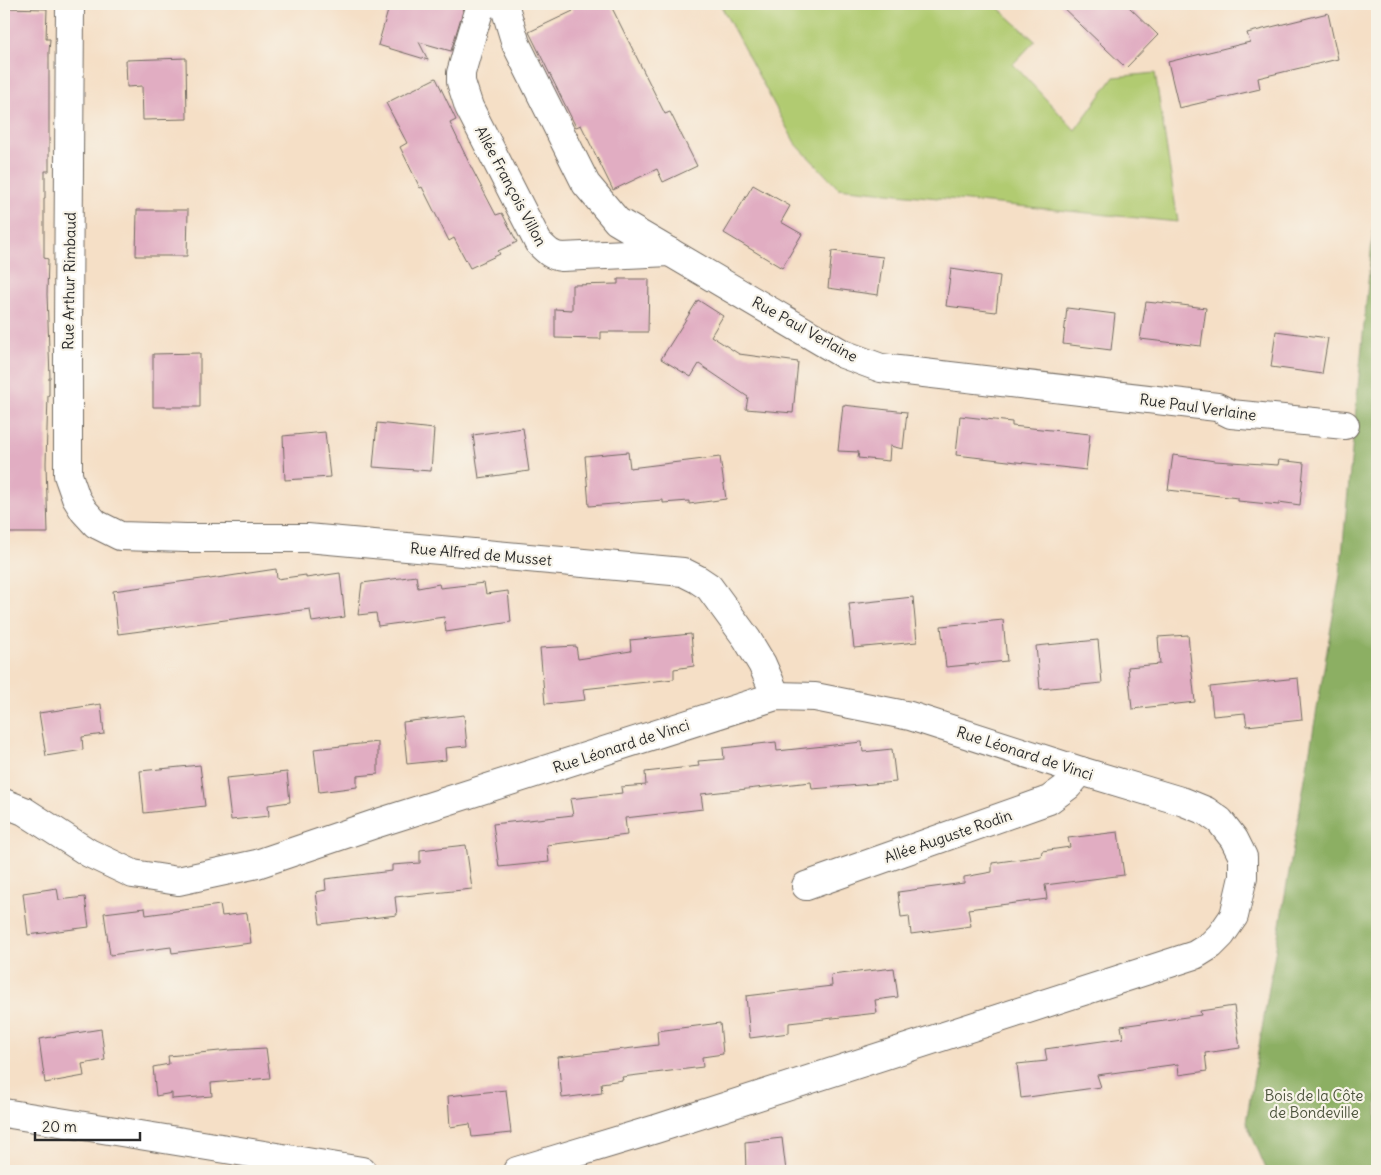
<svg xmlns="http://www.w3.org/2000/svg" width="1381" height="1175" font-family="Delius,sans-serif">
<style>
.green{fill:#b1cb71;stroke:#6e7b4e}
.forest{fill:#8caf63;stroke:#5c6d47}
.building{fill:#e1adc2}
.lines{fill:none;stroke-linecap:round;stroke-linejoin:round}
.street-casing{stroke:#726a61;stroke-width:30}
.street{stroke:#fff;stroke-width:28}
.labels{text-anchor:middle;dominant-baseline:central;stroke-width:4.5;stroke-linejoin:round;paint-order:stroke}
.street-label{font-size:15px;fill:#2b2b2b;stroke:#f7f3e8}
.park-label{font-size:15px;fill:#4c533c;stroke:#f7f3e8}
</style>
<rect width="100%" height="100%" fill="#f7f3e8"/>
<filter id="ink" filterUnits="userSpaceOnUse"><feTurbulence type="fractalNoise" baseFrequency=".02" numOctaves="2"/><feDisplacementMap in="SourceGraphic" scale="10" xChannelSelector="R" yChannelSelector="G"/><feConvolveMatrix kernelMatrix="1 2 1 2 8 2 1 2 1" color-interpolation-filters="sRGB"/></filter>
<filter id="wash" filterUnits="userSpaceOnUse"><feTurbulence type="fractalNoise" baseFrequency=".0096" numOctaves="4" result="noise"/><feDisplacementMap in="SourceGraphic" scale="20" xChannelSelector="R" yChannelSelector="G"/><feGaussianBlur stdDeviation="1.12" result="paint"/><feColorMatrix in="noise" values="0 0 0 0 0 0 0 0 0 0 0 0 0 0 0 0 0 1.4 0 .05"/><feComposite in="paint" operator="in"/></filter>
<g filter="url(#wash)">
<rect width="100%" height="100%" fill="#f5dfc6"/>
<!-- green -->
<path class="green" d="M 720,4 L 994,4 L 1035,41 L 1013,64 L 1075,130 L 1114,77 L 1155,73 L 1178,222 L 838,188 L 795,143 Z"/>
<!-- forest -->
<path class="forest" d="M 1377,189 L 1377,1171 L 1267,1171 L 1246,1122 L 1340,575 Z"/>
<g id="blocks">
<!-- building -->
<g class="building">
<path d="M 390,4 L 465,4 L 451,51 L 419,42 L 428,60 L 378,45 Z"/>
<path d="M 569,4 L 610,4 L 665,114 L 670,112 L 697,166 L 663,182 L 657,169 L 613,190 L 581,125 L 576,127 L 529,32 L 573,11 Z"/>
<path d="M 1059,4 L 1126,4 L 1158,35 L 1126,68 Z"/>
<path d="M 4,8 L 47,9 L 46,39 L 50,39 L 49,52 L 49,171 L 45,171 L 45,198 L 44,198 L 44,258 L 48,259 L 47,294 L 50,378 L 49,378 L 49,395 L 48,395 L 46,463 L 48,533 L 4,533 L 4,333 L 5,333 L 4,276 L 4,153 L 6,153 L 6,77 L 4,61 Z"/>
<path d="M 1328,13 L 1338,59 L 1258,78 L 1260,89 L 1179,108 L 1168,62 L 1250,42 L 1247,33 Z"/>
<path d="M 186,58 L 187,119 L 143,120 L 142,86 L 127,87 L 126,60 Z"/>
<path d="M 436,78 L 456,120 L 450,123 L 471,167 L 496,215 L 502,213 L 517,242 L 498,251 L 500,254 L 470,268 L 454,238 L 449,241 L 422,187 L 420,188 L 400,147 L 407,143 L 386,103 Z"/>
<path d="M 753,185 L 790,206 L 781,222 L 802,234 L 782,268 L 724,233 Z"/>
<path d="M 137,210 L 188,210 L 187,256 L 136,256 Z"/>
<path d="M 832,251 L 883,257 L 878,295 L 828,288 Z"/>
<path d="M 951,269 L 1000,276 L 996,312 L 946,306 Z"/>
<path d="M 618,279 L 649,279 L 648,332 L 601,332 L 601,339 L 555,338 L 555,309 L 572,310 L 572,285 L 618,284 Z"/>
<path d="M 698,300 L 723,316 L 711,336 L 739,354 L 798,362 L 793,413 L 746,409 L 748,397 L 699,364 L 691,377 L 661,359 Z"/>
<path d="M 1146,302 L 1156,303 L 1157,302 L 1206,308 L 1201,346 L 1140,339 Z"/>
<path d="M 1067,308 L 1115,314 L 1111,350 L 1063,344 Z"/>
<path d="M 1276,331 L 1328,338 L 1322,374 L 1271,367 Z"/>
<path d="M 200,353 L 200,407 L 153,407 L 153,354 Z"/>
<path d="M 843,405 L 907,412 L 903,449 L 890,446 L 889,461 L 858,458 L 859,452 L 838,451 Z"/>
<path d="M 960,416 L 1012,422 L 1012,426 L 1090,434 L 1086,470 L 956,455 Z"/>
<path d="M 377,423 L 434,429 L 431,471 L 373,467 Z"/>
<path d="M 523,428 L 529,471 L 479,478 L 473,435 Z"/>
<path d="M 325,432 L 330,477 L 285,480 L 283,436 Z"/>
<path d="M 628,452 L 630,468 L 720,457 L 726,499 L 689,504 L 689,501 L 663,503 L 663,500 L 589,506 L 585,456 Z"/>
<path d="M 1173,455 L 1215,461 L 1278,465 L 1279,460 L 1304,463 L 1300,505 L 1279,502 L 1279,505 L 1238,501 L 1238,498 L 1168,490 Z"/>
<path d="M 276,569 L 277,579 L 306,575 L 306,578 L 340,573 L 345,617 L 312,622 L 310,609 L 118,634 L 113,591 L 209,578 L 210,579 Z"/>
<path d="M 416,576 L 418,588 L 439,584 L 440,588 L 484,583 L 486,594 L 508,591 L 511,622 L 446,632 L 444,617 L 378,626 L 376,613 L 358,615 L 362,583 Z"/>
<path d="M 913,597 L 917,642 L 854,648 L 849,604 Z"/>
<path d="M 1003,620 L 1007,661 L 946,667 L 941,626 Z"/>
<path d="M 691,634 L 694,666 L 674,669 L 674,679 L 583,689 L 585,700 L 545,704 L 540,648 L 576,646 L 578,659 L 631,651 L 630,640 Z"/>
<path d="M 1188,635 L 1195,702 L 1132,709 L 1128,667 L 1160,664 L 1158,637 Z"/>
<path d="M 1098,640 L 1102,683 L 1040,689 L 1036,646 Z"/>
<path d="M 1298,678 L 1302,720 L 1247,726 L 1245,713 L 1213,716 L 1210,687 Z"/>
<path d="M 101,704 L 104,734 L 82,737 L 83,750 L 46,756 L 39,713 Z"/>
<path d="M 464,715 L 467,746 L 445,748 L 446,760 L 407,764 L 403,722 Z"/>
<path d="M 378,742 L 378,774 L 357,776 L 357,787 L 319,792 L 314,749 Z"/>
<path d="M 776,742 L 777,751 L 862,742 L 863,752 L 892,749 L 896,782 L 812,789 L 811,782 L 701,794 L 703,809 L 625,818 L 627,835 L 547,845 L 549,862 L 499,867 L 493,824 L 573,815 L 570,799 L 622,793 L 621,787 L 646,785 L 645,772 L 699,766 L 698,761 L 724,759 L 723,748 Z"/>
<path d="M 200,765 L 205,806 L 144,813 L 140,771 Z"/>
<path d="M 287,772 L 290,802 L 268,805 L 269,816 L 231,820 L 226,778 Z"/>
<path d="M 1118,832 L 1124,875 L 1045,885 L 1047,899 L 968,909 L 971,926 L 911,934 L 909,916 L 901,917 L 898,892 L 964,883 L 964,877 L 992,872 L 992,863 L 1041,856 L 1042,851 L 1070,847 L 1068,838 Z"/>
<path d="M 466,845 L 472,889 L 395,897 L 397,915 L 320,924 L 316,892 L 326,890 L 325,879 L 392,871 L 392,865 L 420,863 L 420,850 Z"/>
<path d="M 57,888 L 59,900 L 85,897 L 89,927 L 28,935 L 23,893 Z"/>
<path d="M 220,905 L 222,916 L 247,913 L 251,943 L 172,953 L 171,947 L 110,955 L 104,913 L 145,908 L 146,915 Z"/>
<path d="M 894,968 L 898,997 L 875,1000 L 877,1013 L 789,1023 L 789,1033 L 750,1038 L 746,996 L 832,986 L 831,975 Z"/>
<path d="M 1234,1006 L 1240,1048 L 1205,1053 L 1207,1071 L 1179,1075 L 1178,1064 L 1097,1075 L 1101,1087 L 1021,1098 L 1017,1064 L 1047,1061 L 1045,1049 L 1123,1038 L 1121,1026 L 1201,1015 L 1200,1011 Z"/>
<path d="M 720,1023 L 723,1054 L 702,1057 L 703,1067 L 622,1077 L 623,1080 L 601,1083 L 602,1093 L 562,1098 L 558,1057 L 658,1045 L 657,1031 Z"/>
<path d="M 101,1029 L 105,1060 L 82,1064 L 84,1076 L 45,1083 L 39,1039 Z"/>
<path d="M 266,1048 L 270,1078 L 211,1083 L 212,1096 L 172,1099 L 172,1093 L 156,1096 L 153,1067 L 169,1064 L 168,1056 L 230,1050 Z"/>
<path d="M 506,1090 L 511,1133 L 472,1137 L 470,1124 L 450,1127 L 448,1096 Z"/>
<path d="M 782,1138 L 786,1171 L 746,1171 L 745,1142 Z"/>
</g>
</g>
</g>
<g filter="url(#ink)">
<use href="#blocks" fill-opacity="0" stroke="#726a61" stroke-width="1"/>
<g class="lines">
<!-- street casing -->
<g class="street-casing">
<g id="street">
<path d="M 70,4 L 68,327 L 68,475 L 76,498 L 84,511 L 96,524 L 120,536 L 186,538 L 307,538 L 683,572 L 697,579 L 709,587 L 747,639 L 762,664 L 776,696"/>
<path d="M 486,4 L 480,8 L 472,34 L 461,73 L 461,82 L 469,107 L 538,242 C 546,250 551,256 562,257 L 670,252"/>
<path d="M 504,4 L 516,44 L 586,184 L 617,221 L 843,354 L 881,368 L 1217,407 L 1231,414 L 1345,425"/>
<path d="M 4,803 L 24,811 L 89,853 L 133,874 L 178,881 L 257,864 L 378,823 L 776,696 L 815,697 L 910,716 L 1081,771 L 1184,802 L 1206,811 L 1220,821 L 1234,839 L 1243,857 L 1243,877 L 1234,916 L 1221,935 L 1211,945 L 1195,955 L 656,1129 L 517,1171"/>
<path d="M 806,886 L 1049,800 L 1068,786 L 1081,771"/>
<path d="M 4,1113 L 362,1171"/>
</g>
</g>
<!-- street -->
<use href="#street" class="street"/>
</g>
</g>
<g class="labels">
<!-- street labels -->
<g class="street-label">
<text transform="translate(511 186) rotate(62)">Allée François Villon</text>
<text transform="translate(69 281) rotate(-89)">Rue Arthur Rimbaud</text>
<text transform="translate(805 329) rotate(29)">Rue Paul Verlaine</text>
<text transform="translate(1198 407) rotate(8)">Rue Paul Verlaine</text>
<text transform="translate(481 554) rotate(5)">Rue Alfred de Musset</text>
<text transform="translate(621 746) rotate(-18)">Rue Léonard de Vinci</text>
<text transform="translate(1025 753) rotate(18)">Rue Léonard de Vinci</text>
<text transform="translate(948 836) rotate(-19)">Allée Auguste Rodin</text>
</g>
<!-- park labels -->
<g class="park-label">
<text x="1314" y="1095">Bois de la Côte<tspan x="1314" dy="17">de Bondeville</tspan></text>
</g>
</g>
<!-- margin -->
<rect width="1381" height="1175" fill="none" stroke="#f7f3e8" stroke-width="20"/>
<!-- scale -->
<path d="M35 1132v8h105v-8" fill="none" stroke="#2b2b2b" stroke-width="2.5"/>
<text x="42" y="1132" font-size="15" fill="#2b2b2b" stroke="#f7f3e8" stroke-width="4" paint-order="stroke">20 m</text>
</svg>
